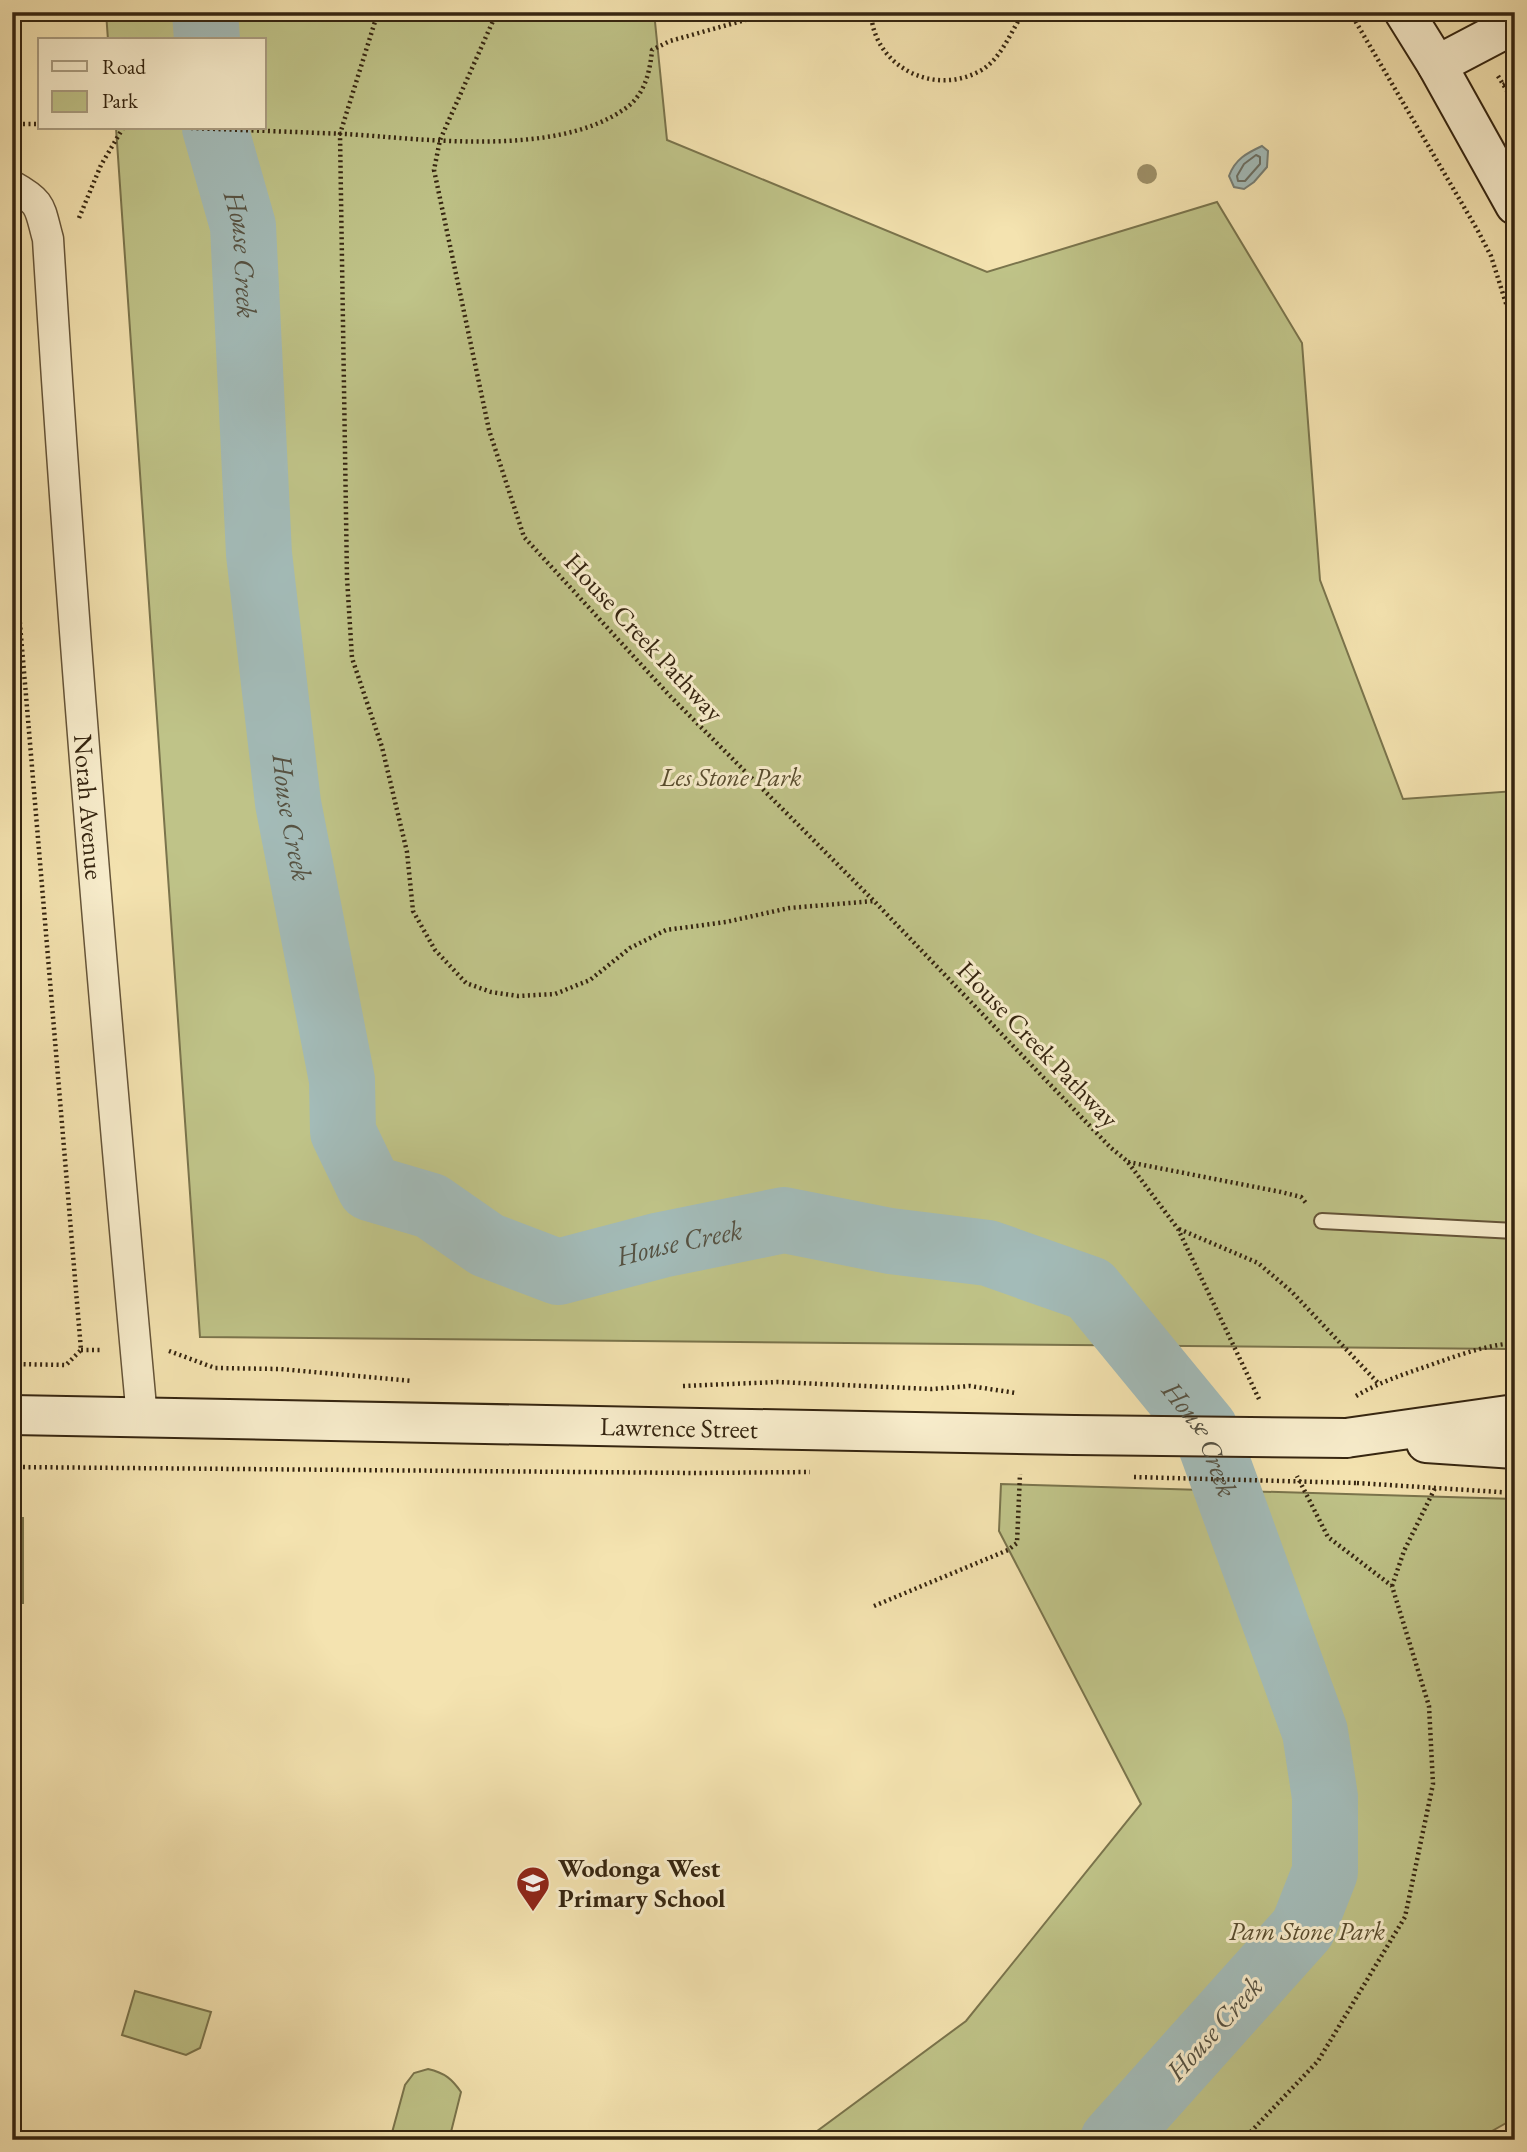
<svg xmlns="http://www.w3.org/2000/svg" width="1527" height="2152" font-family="'EB Garamond',serif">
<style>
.green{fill:#bfc388;stroke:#7a744c;stroke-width:2}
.water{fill:#a3bbb8;stroke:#777f75;stroke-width:2}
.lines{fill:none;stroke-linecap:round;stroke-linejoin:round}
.shore{stroke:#6c7064;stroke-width:2}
.river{stroke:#a3bbb8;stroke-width:66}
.lane-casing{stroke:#655438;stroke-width:18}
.street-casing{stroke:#655438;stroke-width:33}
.secondary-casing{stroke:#352510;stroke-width:42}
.path{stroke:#352510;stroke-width:4.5;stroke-dasharray:2 3.5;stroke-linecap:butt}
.lane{stroke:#f8edcc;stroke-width:14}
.street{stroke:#f8edcc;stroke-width:30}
.secondary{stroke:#f8edcc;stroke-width:38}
.secondary-bridge-casing{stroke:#352510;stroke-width:42;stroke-linecap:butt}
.path-bridge{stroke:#352510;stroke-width:4.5;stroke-dasharray:2 3.5;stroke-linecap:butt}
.secondary-bridge{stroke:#f8edcc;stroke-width:38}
.tree{fill:#9e9068}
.labels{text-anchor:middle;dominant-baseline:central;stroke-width:6;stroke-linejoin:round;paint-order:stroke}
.street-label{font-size:26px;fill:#352510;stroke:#f8edcc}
.park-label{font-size:26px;font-style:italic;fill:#584c2e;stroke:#f8edcc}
.poi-label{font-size:26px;font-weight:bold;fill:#352510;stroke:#f8edcc;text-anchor:start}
.water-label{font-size:28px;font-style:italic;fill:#565242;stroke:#f8edcc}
</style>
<rect width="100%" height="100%" fill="#f4e3b0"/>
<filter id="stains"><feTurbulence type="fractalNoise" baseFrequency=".00286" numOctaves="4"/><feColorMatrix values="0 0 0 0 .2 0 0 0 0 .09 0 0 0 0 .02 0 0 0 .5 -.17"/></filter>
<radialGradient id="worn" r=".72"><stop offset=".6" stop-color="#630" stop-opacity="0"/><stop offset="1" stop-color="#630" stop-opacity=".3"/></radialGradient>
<!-- green -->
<g class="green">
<path d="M 106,12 L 654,12 L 667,140 L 987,272 L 1217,202 L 1302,343 L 1320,580 L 1403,799 L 1515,791 L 1515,1342 L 1506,1349 L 200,1337 L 116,128 L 264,128 L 264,40 L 108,40 Z"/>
<path d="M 1001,1484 L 1515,1499 L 1515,2118 L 1476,2140 L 805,2140 L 966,2021 L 1141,1804 L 999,1531 Z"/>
<rect x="12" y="1518" width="11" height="85"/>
<path d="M 135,1991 L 211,2012 L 200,2048 L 186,2055 L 122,2035 Z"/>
<path d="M 428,2069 C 445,2073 452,2079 461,2092 L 449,2140 L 390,2140 L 405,2085 L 414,2073 Z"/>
</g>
<!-- water -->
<path class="water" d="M 1262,146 L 1268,151 L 1267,167 L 1254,182 L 1244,189 L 1234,187 L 1229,176 C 1235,159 1247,153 1262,146 Z"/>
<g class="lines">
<!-- shore -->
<path class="shore" d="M 1256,155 L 1260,157 L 1260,164 L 1245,181 L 1238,181 L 1237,176 L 1244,164 Z"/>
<!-- river -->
<g class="river">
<path d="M 205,12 L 207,40"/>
<path id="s1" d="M 215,128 L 243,226 L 259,554 L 288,803 L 342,1080 L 343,1132 L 370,1188 L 431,1206 L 487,1245 L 558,1272 L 661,1245 L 784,1220 L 890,1241 L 988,1253 L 1090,1289 L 1205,1429 L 1315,1732 L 1325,1797 L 1325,1872 L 1303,1928 L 1113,2140"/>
</g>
<!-- lane casing -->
<g class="lane-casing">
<path id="lane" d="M 1322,1221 L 1515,1231"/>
</g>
<!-- street casing -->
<g class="street-casing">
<g id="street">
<path id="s2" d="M 12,186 C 43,203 39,207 48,239 C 72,632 106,1025 142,1418"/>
</g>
</g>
<!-- secondary casing -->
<g class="secondary-casing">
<g id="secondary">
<path d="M 1404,12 L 1437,65 L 1515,205"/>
<path d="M 1437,65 L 1515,24"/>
<path id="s3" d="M 12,1415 L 1074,1435"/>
<path d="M 1346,1438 L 1515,1414"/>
<path d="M 1426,1443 L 1515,1449"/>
</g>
</g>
<!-- path -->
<g class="path">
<path d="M 378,12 L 340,134 L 347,578 L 352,658 L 382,747 L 407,852 L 413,911 L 435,950 L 466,983 L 491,992 L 518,996 L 555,994 L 590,980 L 630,948 L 666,930 L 726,922 L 789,908 L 874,901"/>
<path d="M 497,12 L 440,140 L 434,170 L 489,430 L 524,537 L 670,696 L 874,901 L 1111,1148 L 1127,1161 L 1178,1229 L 1259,1399"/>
<path d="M 871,12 C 873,65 931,96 978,72 C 1001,61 1010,32 1024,12"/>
<path d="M 1350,12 L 1478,231 L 1491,256 L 1515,332"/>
<path d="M 1498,76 L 1515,104"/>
<path d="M 1503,85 L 1515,79"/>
<path d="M 12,124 L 40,124"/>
<path d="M 191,128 C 243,130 294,132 346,134 C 426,139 554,157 623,110 C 644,97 650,73 652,50 L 670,41 L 774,12"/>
<path d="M 79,218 L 101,165 L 123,128"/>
<path d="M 12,529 L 81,1350 L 66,1365 L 12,1364"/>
<path d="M 1128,1162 L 1281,1192 L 1301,1197 L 1306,1203"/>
<path d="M 1179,1229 L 1258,1263 L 1291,1291 L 1378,1383"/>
<path d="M 81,1350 L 101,1350"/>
<path d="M 169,1351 L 215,1368 L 280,1369 L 412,1381"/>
<path d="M 683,1386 L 777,1382 L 932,1389 L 970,1386 L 1016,1393"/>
<path d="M 1356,1396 C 1381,1381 1408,1373 1436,1363 C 1462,1354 1487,1345 1515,1343"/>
<path d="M 12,1467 L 696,1473 L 810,1472"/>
<path d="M 1357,1483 L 1515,1493"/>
<path d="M 1392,1586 L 1404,1551 L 1435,1488"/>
<path d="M 874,1606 L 1008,1550 L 1017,1543 L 1020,1474"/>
<path d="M 1243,2140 L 1318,2061 L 1405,1917 L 1433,1784 L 1429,1706 L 1392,1586 L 1328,1537 L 1297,1476"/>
</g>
<!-- lane -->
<use href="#lane" class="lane"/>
<!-- street -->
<use href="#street" class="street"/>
<!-- secondary -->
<use href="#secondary" class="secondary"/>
<!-- secondary-bridge casing -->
<g class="secondary-bridge-casing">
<path id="secondary-bridge" d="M 1074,1435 L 1346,1438"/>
</g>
<!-- path-bridge -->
<path class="path-bridge" d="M 1134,1477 L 1357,1483"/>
<!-- secondary-bridge -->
<use href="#secondary-bridge" class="secondary-bridge"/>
</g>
<!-- trees -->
<circle class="tree" cx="1147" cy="174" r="10"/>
<!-- icons -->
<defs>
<g id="school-pin" transform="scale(1.75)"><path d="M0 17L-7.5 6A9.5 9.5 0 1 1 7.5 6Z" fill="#8f2418" stroke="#f8edcc"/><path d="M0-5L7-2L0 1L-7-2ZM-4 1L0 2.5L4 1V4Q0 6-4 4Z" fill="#fff"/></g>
</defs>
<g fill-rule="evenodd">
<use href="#school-pin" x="533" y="1883"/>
</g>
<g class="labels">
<!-- street labels -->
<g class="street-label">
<text transform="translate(644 637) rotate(47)">House Creek Pathway</text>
<text stroke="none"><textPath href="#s2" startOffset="637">Norah Avenue</textPath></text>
<text transform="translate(1038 1044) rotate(46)">House Creek Pathway</text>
<text stroke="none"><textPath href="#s3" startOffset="667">Lawrence Street</textPath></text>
</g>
<!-- park labels -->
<g class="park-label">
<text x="731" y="777">Les Stone Park</text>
<text x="1307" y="1931">Pam Stone Park</text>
</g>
<!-- poi labels -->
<g class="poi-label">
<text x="558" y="1868">Wodonga West<tspan x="558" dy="30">Primary School</tspan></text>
</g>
<!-- water labels -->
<g class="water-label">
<text stroke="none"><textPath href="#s1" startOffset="130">House Creek</textPath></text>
<text stroke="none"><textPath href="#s1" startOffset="696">House Creek</textPath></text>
<text stroke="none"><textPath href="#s1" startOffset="1410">House Creek</textPath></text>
<text stroke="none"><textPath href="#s1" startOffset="2020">House Creek</textPath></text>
<text transform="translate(1214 2028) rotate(-48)">House Creek</text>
</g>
</g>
<!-- margin -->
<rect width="1527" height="2152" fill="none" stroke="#f4e3b0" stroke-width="42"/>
<rect x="14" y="14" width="1499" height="2124" fill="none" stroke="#352510" stroke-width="3.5"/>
<rect x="21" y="21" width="1485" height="2110" fill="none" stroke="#352510" stroke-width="2"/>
<!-- legend -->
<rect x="38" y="38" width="228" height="91" fill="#f8edcc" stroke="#aa9d81" stroke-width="2"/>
<rect x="52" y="61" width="35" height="10" fill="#f8edcc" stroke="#aa9d81" stroke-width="2"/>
<text x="102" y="74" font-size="21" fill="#352510">Road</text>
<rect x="52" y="91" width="35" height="21" fill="#bfc388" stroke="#aa9d81" stroke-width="2"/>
<text x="102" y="108" font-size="21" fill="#352510">Park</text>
<rect width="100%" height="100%" filter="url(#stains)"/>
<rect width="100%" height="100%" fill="url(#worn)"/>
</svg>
